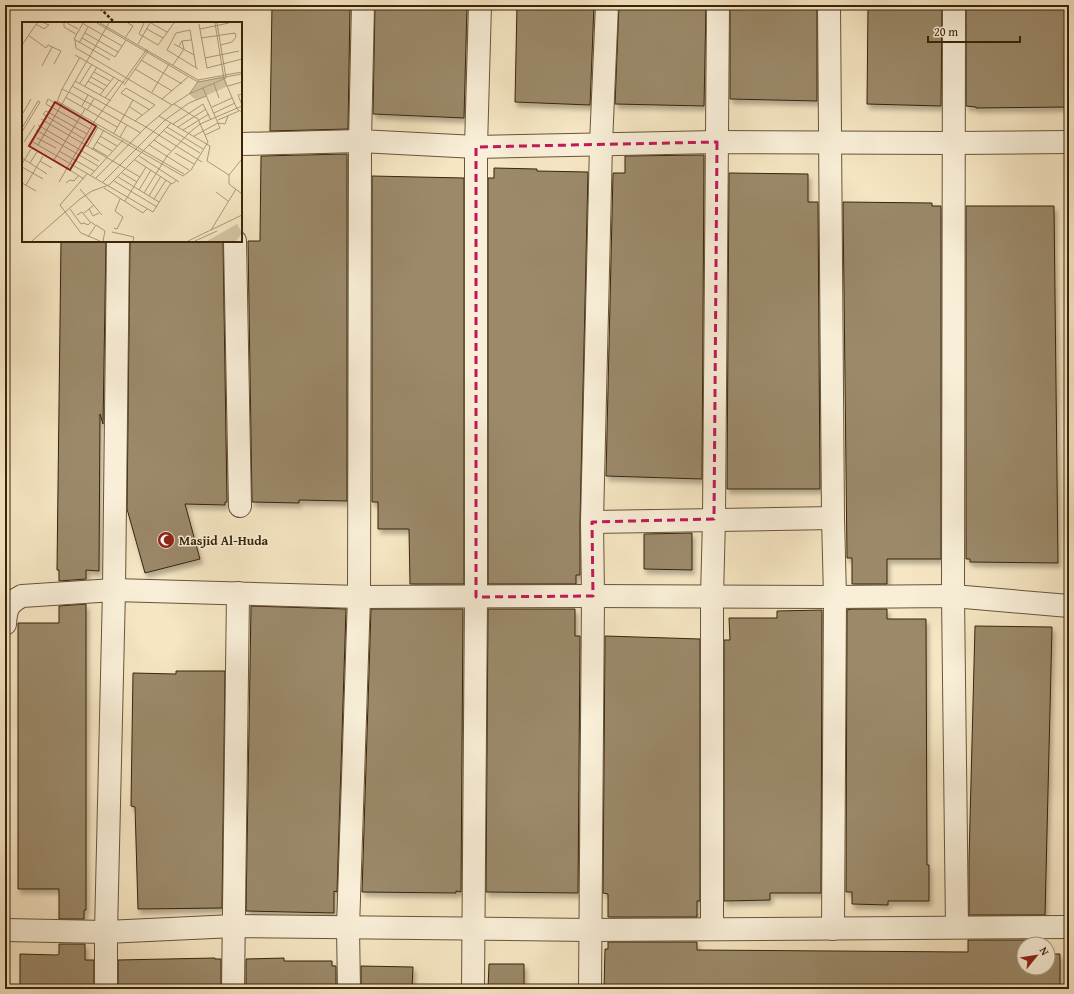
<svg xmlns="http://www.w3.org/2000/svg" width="1074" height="994" font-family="'Gentium Book Plus',serif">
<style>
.building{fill:#9b896a;stroke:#38250a;filter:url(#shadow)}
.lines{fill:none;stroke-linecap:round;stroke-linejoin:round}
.minor-casing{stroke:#685538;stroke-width:24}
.path{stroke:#38250a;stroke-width:2.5;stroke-dasharray:3 2;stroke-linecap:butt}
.minor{stroke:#f9efd8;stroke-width:22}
.marked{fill:none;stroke:#c2185b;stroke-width:3;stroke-dasharray:8 5;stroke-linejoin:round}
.labels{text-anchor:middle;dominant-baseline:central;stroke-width:3;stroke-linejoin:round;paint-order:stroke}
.poi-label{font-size:13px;font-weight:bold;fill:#38250a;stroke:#f9efd8;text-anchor:start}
.inset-road{fill:none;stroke:#aa9979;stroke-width:1}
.view{fill:#8f2418;fill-opacity:0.15;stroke:#8f2418;stroke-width:2}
.inset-edge{fill:none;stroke:#38250a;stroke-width:2}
</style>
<defs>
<filter id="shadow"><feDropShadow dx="2.5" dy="4.5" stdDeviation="2" flood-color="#0004"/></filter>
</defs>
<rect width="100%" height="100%" fill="#f6e6c3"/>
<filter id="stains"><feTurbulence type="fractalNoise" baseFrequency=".005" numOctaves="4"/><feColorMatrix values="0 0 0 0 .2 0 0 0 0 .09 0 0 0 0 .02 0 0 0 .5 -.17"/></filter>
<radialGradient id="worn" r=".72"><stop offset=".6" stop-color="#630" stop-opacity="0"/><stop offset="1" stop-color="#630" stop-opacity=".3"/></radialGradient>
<!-- building -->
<g class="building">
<path d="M 272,5 L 350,5 L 348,129 L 270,131 Z"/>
<path d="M 375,5 L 467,5 L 464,118 L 373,114 Z"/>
<path d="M 517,5 L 594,5 L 590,105 L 515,102 Z"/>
<path d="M 619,5 L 706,5 L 704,106 L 615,104 Z"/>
<path d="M 730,5 L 817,5 L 817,101 L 730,99 Z"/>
<path d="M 868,5 L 942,5 L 941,106 L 867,104 Z"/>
<path d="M 966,5 L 1068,5 L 1068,107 L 976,108 L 976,107 L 966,106 Z"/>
<path d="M 347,154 L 347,501 L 299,500 L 299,503 L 252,502 L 248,241 L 260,241 L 261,156 Z"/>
<path d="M 704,155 L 702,479 L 606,476 L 613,173 L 625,173 L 625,156 Z"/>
<path d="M 494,168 L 537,169 L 537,171 L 588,172 L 580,522 L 580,575 L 576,575 L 576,584 L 488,584 L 488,178 L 494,178 Z"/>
<path d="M 729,173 L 808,174 L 808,202 L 818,202 L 820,489 L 727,489 Z"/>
<path d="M 372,176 L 464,178 L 464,584 L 410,584 L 409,529 L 378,529 L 378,502 L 372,502 Z"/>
<path d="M 843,202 L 932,203 L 932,206 L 941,206 L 941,559 L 887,559 L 887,584 L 852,584 L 852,558 L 847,558 Z"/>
<path d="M 966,206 L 1054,206 L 1058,563 L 970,562 L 970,559 L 966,559 Z"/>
<path d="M 61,241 L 106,241 L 103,424 L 100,414 L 99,571 L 86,570 L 86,579 L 59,581 L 59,570 L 57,570 Z"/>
<path d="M 130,241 L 223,241 L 227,502 L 225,502 L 225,505 L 185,504 L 200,559 L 145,573 L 127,509 Z"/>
<path d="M 692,533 L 692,570 L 644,569 L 644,534 Z"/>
<path d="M 86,604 L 86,910 L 84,910 L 84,919 L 59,919 L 59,889 L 18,889 L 18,623 L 59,623 L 59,606 Z"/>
<path d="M 251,606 L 346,609 L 337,892 L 334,891 L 334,913 L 246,911 Z"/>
<path d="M 371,609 L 463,609 L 461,892 L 456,891 L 456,893 L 362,892 Z"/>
<path d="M 488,609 L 575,609 L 575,636 L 580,636 L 578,893 L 486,892 Z"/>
<path d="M 852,609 L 887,609 L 887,619 L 926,619 L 927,865 L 929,865 L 929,901 L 888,901 L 888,905 L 852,904 L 852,892 L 846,892 L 847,610 Z"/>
<path d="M 822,610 L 821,893 L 770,893 L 770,900 L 724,901 L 724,640 L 730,640 L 729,618 L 777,618 L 777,611 Z"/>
<path d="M 975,626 L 1052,627 L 1045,915 L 969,915 L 969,860 Z"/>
<path d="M 605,636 L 700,639 L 700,901 L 697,901 L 697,917 L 608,917 L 608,894 L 603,893 Z"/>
<path d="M 176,671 L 225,671 L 222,908 L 138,909 L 135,807 L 131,806 L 133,673 L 176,674 Z"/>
<path d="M 968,940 L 1044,940 L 1044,944 L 1024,944 L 1024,968 L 1048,968 L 1048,954 L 1060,954 L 1060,989 L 604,989 L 605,949 L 608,949 L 608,942 L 697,942 L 697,950 L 968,952 Z"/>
<path d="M 59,944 L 85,944 L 85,960 L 94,960 L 94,989 L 20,989 L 20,954 L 57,955 L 59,954 Z"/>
<path d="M 215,958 L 215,959 L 221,959 L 221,989 L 118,989 L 118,960 Z"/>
<path d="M 284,958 L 284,961 L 332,961 L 332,966 L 336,966 L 336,989 L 246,989 L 246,959 Z"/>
<path d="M 489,964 L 524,964 L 524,989 L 488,989 Z"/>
<path d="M 361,966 L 413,967 L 412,989 L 361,989 Z"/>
</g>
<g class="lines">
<!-- minor casing -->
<g class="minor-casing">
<g id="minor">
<path d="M 829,5 L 833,518 L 835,597 L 833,929"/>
<path d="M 954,5 L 953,596 L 957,927"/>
<path d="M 241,144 L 360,141 L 476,147 L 717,142 L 953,143 L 1069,142"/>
<path d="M 235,241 L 240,506"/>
<path d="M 592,522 L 833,518"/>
<path d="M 5,624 C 6,609 8,603 22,596 L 114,590 L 359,597 L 593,596 L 835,597 L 953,596 L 1069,606"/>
<path d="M 712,929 L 712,597 L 714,519 L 718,5"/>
<path d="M 5,930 L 106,932 L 234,926 L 590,930 L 1069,927"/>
<path d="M 106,989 L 106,932 L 114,590 L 118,241"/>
<path d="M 233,989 L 238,593"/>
<path d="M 349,989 L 348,928 L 359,597 L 360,141 L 363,5"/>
<path d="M 473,989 L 476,597 L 476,147 L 480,5"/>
<path d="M 590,989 L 593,596 L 592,522 L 601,144 L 607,5"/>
</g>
</g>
<!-- path -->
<path class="path" d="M 55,5 L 101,9 L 115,23"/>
<!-- minor -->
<use href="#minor" class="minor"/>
</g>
<!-- marked area -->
<path class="marked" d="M 717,142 L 714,519 L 592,522 L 593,596 L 476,597 L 476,147 Z"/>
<!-- icons -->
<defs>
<g id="mosque-disc" transform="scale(0.9)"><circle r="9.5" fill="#8f2418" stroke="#f9efd8"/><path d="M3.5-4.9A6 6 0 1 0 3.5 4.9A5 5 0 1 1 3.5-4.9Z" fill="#fff"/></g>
</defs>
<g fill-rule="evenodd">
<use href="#mosque-disc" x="166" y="540"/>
</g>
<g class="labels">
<!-- poi labels -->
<g class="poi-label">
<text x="179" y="540">Masjid Al-Huda</text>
</g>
</g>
<!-- overview -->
<g transform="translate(22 22)">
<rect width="220" height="220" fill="#f6e6c3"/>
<path d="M 202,54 L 206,64 L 174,78 L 167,72 L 176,60 ZM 215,202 L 220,211 L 214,219 L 185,219 Z" fill="#d6c5a4"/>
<path class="inset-road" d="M 42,1 L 42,5 L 54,12M 45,1 L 56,7M 60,1 L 100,24M 61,1 L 52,17 L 88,38M 75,1 L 176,60 L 220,52M 78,1 L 176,58 L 220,50M 122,1 L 117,12 L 136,23 L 152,1M 129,1 L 145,10M 193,1 L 202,57 L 215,87 L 220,90M 14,2 L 22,7 L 27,3 L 22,1M 177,2 L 185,46 L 220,37M 125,7 L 141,16M 178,7 L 207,1M 63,11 L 96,30M 6,13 L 24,26 L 26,23 L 39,29 L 32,42M 60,16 L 93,35 L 104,18M 103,16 L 111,4 L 106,1M 179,16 L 213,11 L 214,15 L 210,20 L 199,23M 53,18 L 54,26 L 150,83M 57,21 L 66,5M 116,22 L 128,1M 152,22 L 172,33M 0,23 L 15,1M 157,24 L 160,19 L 169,18M 53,33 L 102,61M 183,36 L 217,29M 119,38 L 160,62M 151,43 L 162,27 L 160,19M 20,44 L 30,25M 174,45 L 168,8 L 154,11 L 145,28 L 176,47M 113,47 L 150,69M 72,50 L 88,59M 69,55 L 85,64M 53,59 L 89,79M 66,59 L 82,68M 58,61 L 70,42M 192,62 L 197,76M 102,63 L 126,29M 50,64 L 124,105 L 180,140M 63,64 L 75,45M 206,64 L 220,60M 181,66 L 198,106 L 183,113M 40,67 L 58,35M 47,70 L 119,111M 130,70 L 147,42M 99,71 L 104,66 L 133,83 L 113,99M 99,71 L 128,88M 168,71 L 177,58M 220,72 L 216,73 L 220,83M 78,73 L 92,55M 43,75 L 95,105M 83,76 L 97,58M 140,77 L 166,55M 35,79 L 162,152M 35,80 L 40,67 L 46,70M 152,82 L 176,97 L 186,120M 60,84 L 66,73M 108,85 L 120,93M 190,85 L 210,76M 65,88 L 72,77M 1,91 L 9,77M 192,91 L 213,81M 137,94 L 188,124 L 185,139 L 207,153M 19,97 L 118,155M 196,98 L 217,89M 151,102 L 181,82 L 189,98M 16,103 L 77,139M 145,105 L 181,127M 156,105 L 184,87M 0,106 L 16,79 L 18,80M 68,107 L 24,82 L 26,77 L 161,154 L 169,148 L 186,120M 14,108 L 76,144M 161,108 L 187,92M 142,109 L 178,131M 0,110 L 18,80M 92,111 L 111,78M 78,114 L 95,124M 172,114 L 196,101 L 203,102 L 206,94M 98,115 L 105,103M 15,116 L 34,126M 62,117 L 21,92 L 24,89 L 65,112M 132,118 L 149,129M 2,120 L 13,103M 11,120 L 131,190 L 149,161M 75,120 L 90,129M 16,123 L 87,1M 127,123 L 167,148M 65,125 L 76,105M 71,126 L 85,134M 70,128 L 82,108M 37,129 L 72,149M 153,131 L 172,142M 117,134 L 157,160M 0,136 L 25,152M 113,138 L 150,162 L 155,158M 18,139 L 30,146M 8,141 L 15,130M 0,142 L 9,127M 0,145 L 21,157M 100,151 L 115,160M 65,152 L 38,183 L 59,211 L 78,219M 207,153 L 207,162 L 220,172M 207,153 L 220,137M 68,154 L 101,118M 96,155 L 137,180M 74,156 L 124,105 L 150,83 L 167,72 L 204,56 L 195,1M 62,157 L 32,138 L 63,87M 92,159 L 135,185M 37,160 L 72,100 L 125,27M 81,160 L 143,98 L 167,81 L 184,74M 0,161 L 14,169M 44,161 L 48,158 L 52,159 L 57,153M 4,163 L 21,134M 82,166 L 121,191 L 125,187M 58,167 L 80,193M 117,168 L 129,148M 194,170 L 206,179M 122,171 L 145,134 L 167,111 L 178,102 L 220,84M 127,174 L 139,154M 132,177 L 144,158M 103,179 L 124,145M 48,187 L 59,202 L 62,201 L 66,203 L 69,200 L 73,203M 67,187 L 71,194 L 77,191M 62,191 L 72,183M 55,193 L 60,190 L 68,200M 92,206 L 95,207 L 101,195 L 93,189 L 98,177M 189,208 L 214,167M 90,210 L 112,215 L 111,219M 66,215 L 74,203 L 83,209 L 81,219M 10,219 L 58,177 L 70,169 L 87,163 L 149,101M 166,219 L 220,193M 173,219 L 195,209"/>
<path class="view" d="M 33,80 L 74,104 L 48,148 L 7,124 Z"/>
<rect width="220" height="220" class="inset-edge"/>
</g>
<!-- margin -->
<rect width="1074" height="994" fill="none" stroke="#f6e6c3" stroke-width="20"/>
<rect x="6" y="6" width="1062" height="982" fill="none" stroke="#38250a" stroke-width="2"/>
<rect x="10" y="10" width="1054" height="974" fill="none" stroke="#38250a"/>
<!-- north arrow -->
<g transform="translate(1036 956) rotate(60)"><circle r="19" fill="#f9efd8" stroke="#ac9e86"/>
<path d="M0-3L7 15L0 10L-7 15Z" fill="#8f2418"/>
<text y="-6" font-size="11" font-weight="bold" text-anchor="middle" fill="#38250a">N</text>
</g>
<!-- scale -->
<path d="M928 36v6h92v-6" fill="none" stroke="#38250a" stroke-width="2"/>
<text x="934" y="36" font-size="12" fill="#38250a" stroke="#f9efd8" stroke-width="3" paint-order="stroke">20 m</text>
<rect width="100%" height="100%" filter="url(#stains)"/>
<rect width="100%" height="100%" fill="url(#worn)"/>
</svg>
